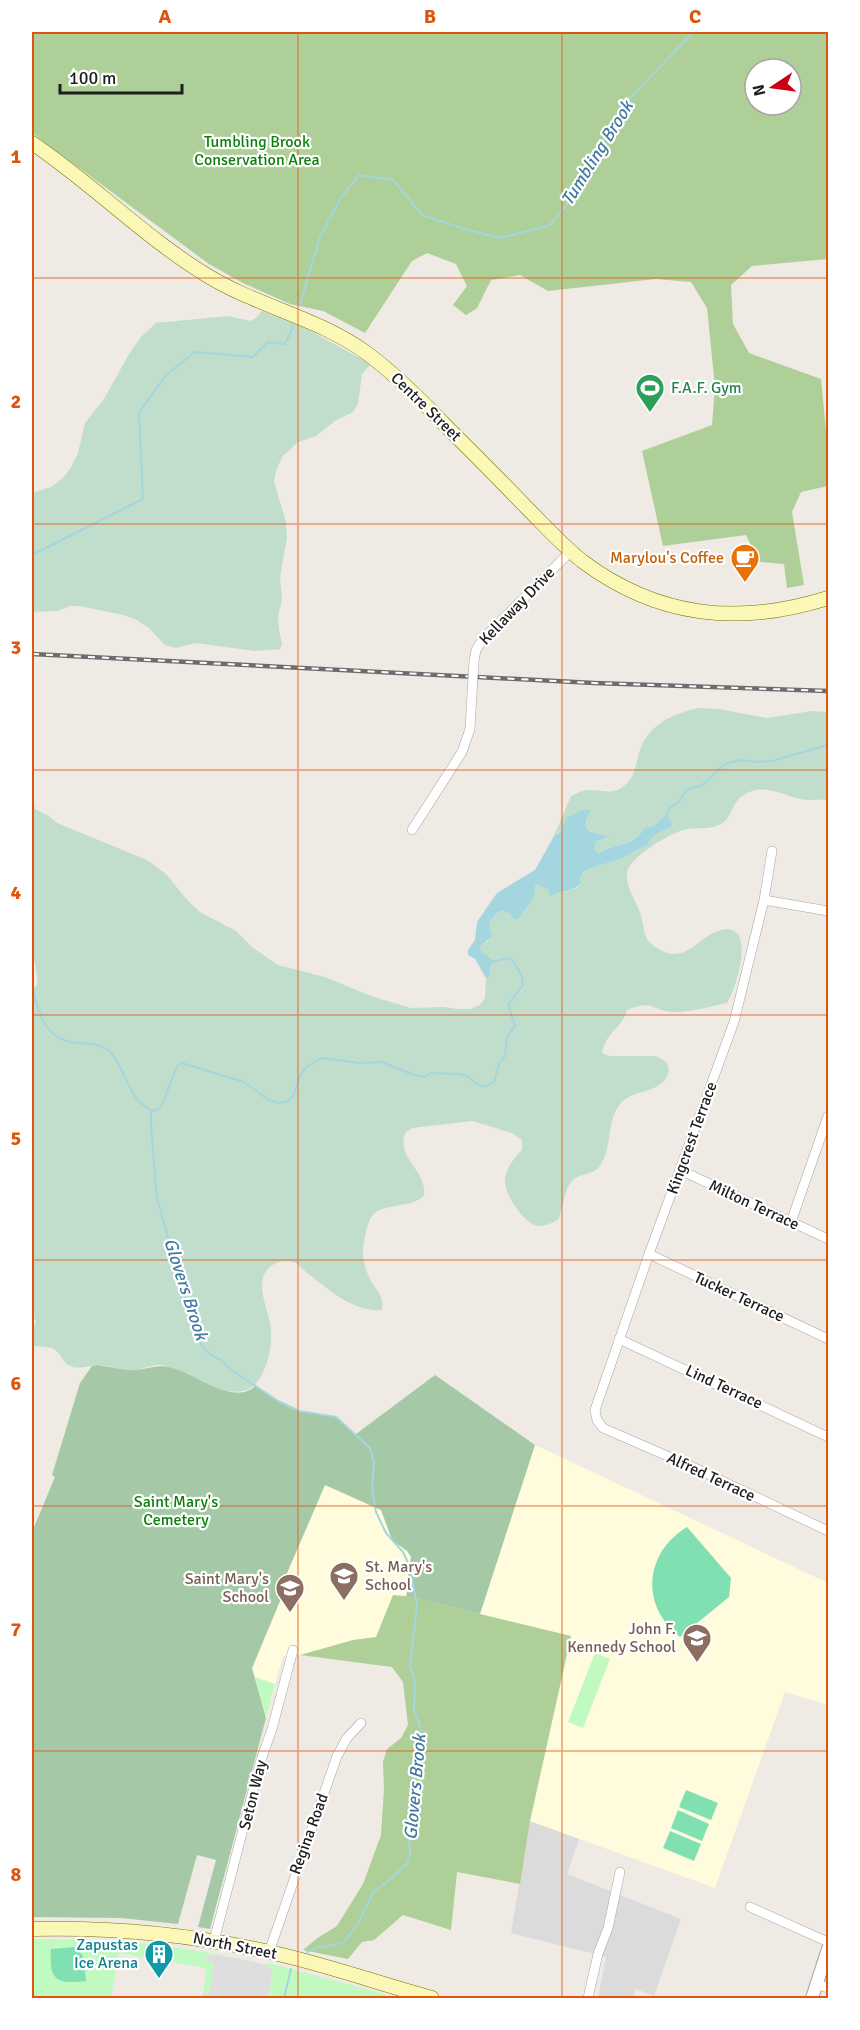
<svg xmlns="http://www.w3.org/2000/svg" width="860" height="2030" font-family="Signika,sans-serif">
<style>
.residential{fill:#dcdbdb}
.education{fill:#fffcdd}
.forest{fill:#aecf98;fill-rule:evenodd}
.wetland{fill:#c1decd}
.cemetery{fill:#a5c9a6}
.park{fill:#c1fac0}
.pitch{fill:#80e0b1}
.parking{fill:#dedede}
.water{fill:#a3d6de}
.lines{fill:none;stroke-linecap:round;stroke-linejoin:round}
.stream{stroke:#a3d6de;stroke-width:2}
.minor-casing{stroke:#a5a5a5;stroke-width:10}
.tertiary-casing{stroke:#a5a5a5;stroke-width:14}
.secondary-casing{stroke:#767703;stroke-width:15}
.minor{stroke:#fff;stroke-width:9}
.tertiary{stroke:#fff;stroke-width:12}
.secondary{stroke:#faf7b7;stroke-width:14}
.rail-casing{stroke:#6c6c6c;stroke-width:4.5}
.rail{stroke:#fff;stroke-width:2;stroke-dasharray:7;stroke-linecap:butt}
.minor-bridge-casing{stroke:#a5a5a5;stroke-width:10;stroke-linecap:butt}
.minor-bridge{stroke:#fff;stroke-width:9}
.grid{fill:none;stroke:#de560d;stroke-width:1.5;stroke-opacity:0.55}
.labels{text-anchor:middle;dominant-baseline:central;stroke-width:4.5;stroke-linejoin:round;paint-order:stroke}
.park-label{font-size:16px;fill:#0c7f0a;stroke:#fff}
.leisure-label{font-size:16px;fill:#27864d;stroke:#fff;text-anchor:start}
.street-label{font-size:16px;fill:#1e1e1e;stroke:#fff}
.food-label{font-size:16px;fill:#c56008;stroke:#fff;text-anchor:end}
.education-label{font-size:16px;fill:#785e54;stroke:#fff;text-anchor:end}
.culture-label{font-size:16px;fill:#0d838f;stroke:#fff;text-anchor:end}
.water-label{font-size:18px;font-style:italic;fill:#437a9f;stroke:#fff}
.neatline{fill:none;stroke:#de560d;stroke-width:2}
.grid-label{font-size:20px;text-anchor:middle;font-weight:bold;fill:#de560d}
</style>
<rect width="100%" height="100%" fill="#efeae4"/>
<!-- residential -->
<path class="residential" d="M 530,1821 L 579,1839 L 567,1874 L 681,1919 L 654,1996 L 636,1989 L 633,1998 L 598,1998 L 606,1957 L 511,1933 Z"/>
<!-- education -->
<g class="education">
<path d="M 535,1445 L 828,1583 L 828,1705 L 785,1692 L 715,1888 L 530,1821 L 571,1637 L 480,1614 Z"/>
<path d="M 325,1485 L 381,1510 L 392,1540 L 407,1551 L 411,1557 L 409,1572 L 410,1583 L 406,1591 L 408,1601 L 397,1633 L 300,1655 L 283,1656 L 266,1718 L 253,1670 L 252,1669 L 282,1597 L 278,1594 Z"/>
</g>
<!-- forest -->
<g class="forest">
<path d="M 32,32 L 828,32 L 828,259 L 752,266 L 731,285 L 733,324 L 749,353 L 821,379 L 828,452 L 828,486 L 801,492 L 792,512 L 804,585 L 787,588 L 784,564 L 751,561 L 751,545 L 746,535 L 663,546 L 642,451 L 712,425 L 715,387 L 707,308 L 691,282 L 656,279 L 548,291 L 520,275 L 491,280 L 477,308 L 466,315 L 453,305 L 467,286 L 456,264 L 427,253 L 412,261 L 365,333 L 323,311 L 290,304 L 243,283 L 209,264 L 32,133 ZM 755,69 L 791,69 L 791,105 L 755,105 Z"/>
<path d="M 393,1595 L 406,1596 L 571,1636 L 530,1821 L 520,1884 L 457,1872 L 451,1930 L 403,1915 L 374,1940 L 362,1942 L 348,1959 L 303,1950 L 319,1937 L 337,1926 L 363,1884 L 381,1835 L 384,1789 L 383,1762 L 387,1749 L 401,1738 L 408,1725 L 403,1682 L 392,1667 L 300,1655 L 353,1640 L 376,1637 Z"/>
</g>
<!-- wetland -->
<g class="wetland">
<path d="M 262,311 L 303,327 L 371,364 L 362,374 L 358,404 L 353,412 L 335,421 L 316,436 L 298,442 L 282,457 L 276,471 L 274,482 L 286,522 L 287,538 L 280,577 L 282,600 L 278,616 L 279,630 L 282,644 L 280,649 L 256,651 L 195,643 L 176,648 L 165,645 L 149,628 L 135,619 L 123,615 L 79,606 L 69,606 L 58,611 L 32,612 L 32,493 L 51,487 L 62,479 L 70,469 L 78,453 L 85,423 L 104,399 L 129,354 L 141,337 L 156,323 L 228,316 L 251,321 L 257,317 Z"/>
<path d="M 698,708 L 719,709 L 767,718 L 812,711 L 828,712 L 828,800 C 820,799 810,801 801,799 C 781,795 761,781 741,797 C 733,803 732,813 726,820 C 714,832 697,826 683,830 C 669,834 628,858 627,873 C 626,888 635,899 640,912 C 643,921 643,934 649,942 C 654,947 666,954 673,954 C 693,954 703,934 721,930 C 758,922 736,989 727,1003 C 712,1006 691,1012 676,1012 C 652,1012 655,998 627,1010 C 621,1030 606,1032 602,1053 L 609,1056 L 655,1056 C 665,1059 672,1066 667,1076 C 659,1094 632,1089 620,1104 C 606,1122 613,1147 600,1166 C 594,1175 580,1173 572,1181 C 564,1190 563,1209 558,1220 C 551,1223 543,1228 535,1225 C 522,1221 503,1192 505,1179 C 507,1166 514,1159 522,1150 L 522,1140 L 512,1133 L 472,1121 L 412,1128 L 405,1133 C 396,1159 428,1171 424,1196 C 410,1208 390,1203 376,1212 C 369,1218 368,1224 366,1232 C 361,1250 362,1264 371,1281 C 378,1292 384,1297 382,1310 C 354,1312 332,1292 311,1276 C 305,1272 299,1264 293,1262 C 290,1261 282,1261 279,1262 C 247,1273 270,1310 271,1330 C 273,1349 264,1388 243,1391 C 213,1396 190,1370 162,1365 C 153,1364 144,1369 136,1370 C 123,1372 112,1365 100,1365 C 91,1365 82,1369 73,1367 C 63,1365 62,1354 54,1349 C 48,1346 38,1347 32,1346 L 32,1332 L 36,1322 L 32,1313 L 32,984 L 36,987 C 40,977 33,962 33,951 C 31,897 32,843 32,789 L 35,809 L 49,816 L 57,823 L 147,860 L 166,874 L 188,901 L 200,912 L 236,931 L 252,947 L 278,965 L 325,977 L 371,996 L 411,1008 L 443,1007 L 458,1009 L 470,1009 L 480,1005 L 485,998 L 486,978 C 498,968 488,958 480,950 L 482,945 L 488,941 L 489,925 L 497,912 L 501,910 L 507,912 L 514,920 L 518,919 L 533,899 L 536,884 L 542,885 L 554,894 L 560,891 L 565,892 L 577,888 L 580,884 C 580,879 580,874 585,871 C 590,867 610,863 616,860 C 627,857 634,849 647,846 C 651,835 661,832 671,827 L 672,824 L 667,815 L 654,826 L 644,828 C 636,841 627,843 613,847 C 608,848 604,851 599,853 L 595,851 L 595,842 L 608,838 C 592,832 579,830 591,810 C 567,809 569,825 554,836 L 571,796 C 577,794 582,790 588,790 C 601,789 612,796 624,786 C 634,778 636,765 639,753 C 647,725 672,714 698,708 Z"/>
</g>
<!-- cemetery -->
<path class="cemetery" d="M 97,1365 C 110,1366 123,1371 135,1370 C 155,1368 160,1362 181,1371 C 199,1378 237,1405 255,1386 L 290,1408 L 307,1413 L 336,1417 L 356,1434 L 435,1375 L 535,1445 L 480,1614 L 406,1596 L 410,1583 L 408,1576 L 411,1557 L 407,1551 L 392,1540 L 381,1510 L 325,1485 L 278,1594 L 282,1596 L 252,1668 L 266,1718 L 210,1929 L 198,1927 L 216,1860 L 197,1855 L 178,1924 L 121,1918 L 32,1917 L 32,1532 L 55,1477 L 52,1475 L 80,1383 L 92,1366 Z"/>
<!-- park -->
<g class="park">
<path d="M 595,1653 L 610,1659 L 583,1728 L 568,1722 Z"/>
<path d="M 255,1677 L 275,1684 L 266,1718 Z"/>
<path d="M 32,1939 C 95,1939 152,1942 215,1954 L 215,1956 L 207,1955 L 206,1961 L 214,1963 L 209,1994 L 203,1993 L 206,1968 L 119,1953 L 111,1998 L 32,1998 Z"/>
<path d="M 269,1963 L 384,1994 L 391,1998 L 268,1998 L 273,1970 L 267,1968 Z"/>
</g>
<!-- pitch -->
<g class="pitch">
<path d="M 687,1527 L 731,1578 L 729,1597 L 680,1637 C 640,1606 644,1553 687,1527 Z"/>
<path d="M 686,1790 L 718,1803 L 711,1820 L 679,1807 Z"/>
<path d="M 678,1810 L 709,1824 L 702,1841 L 671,1828 Z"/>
<path d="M 670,1831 L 701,1844 L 694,1861 L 663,1848 Z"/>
<path d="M 75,1947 L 83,1956 L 86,1981 C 55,1985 49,1979 51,1949 Z"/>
</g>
<!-- parking -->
<path class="parking" d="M 215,1954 L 268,1965 L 268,1968 L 273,1970 L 268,1998 L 202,1998 L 203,1993 L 209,1994 L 214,1963 L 206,1961 L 207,1955 L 214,1956 Z"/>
<!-- water -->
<path class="water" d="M 581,810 L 591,810 C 578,831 593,833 609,837 L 595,842 L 595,851 L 599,853 C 604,851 608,848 613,847 C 627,843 637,841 644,828 L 654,826 L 667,814 L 672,824 L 671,827 C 661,832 651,835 647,846 C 634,849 628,857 617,860 C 610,863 590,867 585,871 C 580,874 580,879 580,884 C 572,893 560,890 550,896 L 548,889 L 536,884 L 533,899 L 518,919 L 514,920 C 503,904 496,911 489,925 L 492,936 L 482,945 L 480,950 L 492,960 L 490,975 L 486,978 L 475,959 L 468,955 L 468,950 L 475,940 L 477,922 L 497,893 L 535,870 L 554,836 L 560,832 L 567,818 Z"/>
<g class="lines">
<!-- stream -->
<g class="stream">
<path d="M 300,304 L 320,237 L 340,199 L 359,175 L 393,180 L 422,215 L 465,229 L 500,238 L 550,225 L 579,189 L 621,107 L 690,36 L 690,32"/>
<path d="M 32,555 L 143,499 L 139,413 L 165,376 L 195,352 L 253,357 L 268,342 L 285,344 L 293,327"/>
<path d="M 666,817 L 669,809 L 678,802 L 687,790 L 702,785 L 724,765 L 732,762 L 742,760 L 759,762 L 772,761 L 828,745"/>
<path d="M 32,984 C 37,1012 45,1041 78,1043 C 91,1044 103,1043 112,1054 C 123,1068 127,1086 137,1099 C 141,1104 147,1107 151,1111 L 158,1110 L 162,1105 L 177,1066 L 182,1063 L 244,1082 L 267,1099 L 278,1103 L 287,1102 L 294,1095 L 300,1076 L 306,1067 L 322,1058 L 359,1063 L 382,1062 L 414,1075 L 424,1077 L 432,1073 L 459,1074 L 467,1076 L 480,1086 L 487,1086 L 494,1082 L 499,1064 L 505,1056 L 507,1037 L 515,1026 L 510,1011 L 509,1003 L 523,985 L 522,977 L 513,960 L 508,958 L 491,962"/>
<path d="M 151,1111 L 151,1126 L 157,1198 L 186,1301 L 202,1346 L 211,1355 L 221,1360 L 230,1369 L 278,1401 L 299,1411 L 336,1417 L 370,1448 L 374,1462 L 372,1488 L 376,1512 L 386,1533 L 403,1552 L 410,1567 L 417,1606 L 410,1665 L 415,1681 L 414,1709 L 421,1729 L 422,1738 L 415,1770 L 416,1801 L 408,1828 L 410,1856 L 407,1864 L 386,1883 L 374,1891 L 357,1926 C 349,1931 350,1940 341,1943 C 330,1947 318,1945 307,1952"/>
<path d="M 284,1998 L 291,1969"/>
</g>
<!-- minor casing -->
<g class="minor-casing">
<g id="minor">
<path d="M 474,661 L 476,650 L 483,639 L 571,551"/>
<path d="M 412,830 L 462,752 L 470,729 L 472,694"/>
<path d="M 772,851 L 764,900 L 734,1022 L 649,1254 L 595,1410 L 597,1420 L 603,1428 L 697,1469 L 828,1531"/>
<path d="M 764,900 L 828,911"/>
<path d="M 680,1170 L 828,1239"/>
<path d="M 791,1222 L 828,1116"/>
<path d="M 649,1254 L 828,1339"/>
<path d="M 619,1339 L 828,1437"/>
<path d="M 750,1907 L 828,1942"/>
<path d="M 214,1941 L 261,1760 L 272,1729 L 293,1650"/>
<path d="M 269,1952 L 337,1756 L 347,1738 L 361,1723"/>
<path d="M 817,1984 L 828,1988"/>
<path d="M 588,1998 L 598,1954 L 608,1928 L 620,1872"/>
</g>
</g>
<!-- tertiary casing -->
<g class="tertiary-casing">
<path id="tertiary" d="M 812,1998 L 828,1949"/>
</g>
<!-- secondary casing -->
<g class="secondary-casing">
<g id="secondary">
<path d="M 32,143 C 93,184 145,238 208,276 C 259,307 319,318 368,354 C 396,375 421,400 446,426 C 473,453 500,480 527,508 C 545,526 562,545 582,561 C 658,618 739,626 828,598"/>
<path d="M 32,1929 C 114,1927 197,1935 278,1954 C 330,1966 381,1984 432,1998"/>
</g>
</g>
<!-- minor -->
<use href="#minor" class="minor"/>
<!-- tertiary -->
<use href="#tertiary" class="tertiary"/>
<!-- secondary -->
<use href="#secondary" class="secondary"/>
<!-- rail casing -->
<g class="rail-casing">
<path id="rail" d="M 32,654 L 594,683 L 828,691"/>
</g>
<!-- rail -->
<use href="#rail" class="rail"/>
<!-- minor-bridge casing -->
<g class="minor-bridge-casing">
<path id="minor-bridge" d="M 472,694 L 474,661"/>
</g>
<!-- minor-bridge -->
<use href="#minor-bridge" class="minor-bridge"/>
</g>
<!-- grid -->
<path class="grid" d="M 298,32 L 298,1998M 562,32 L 562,1998M 32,278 L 828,278M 32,524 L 828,524M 32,770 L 828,770M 32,1015 L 828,1015M 32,1260 L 828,1260M 32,1506 L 828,1506M 32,1751 L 828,1751"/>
<!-- icons -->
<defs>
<g id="stadium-pin" transform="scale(1.5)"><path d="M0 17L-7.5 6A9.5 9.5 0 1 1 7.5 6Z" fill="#2e9e5b" stroke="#fff"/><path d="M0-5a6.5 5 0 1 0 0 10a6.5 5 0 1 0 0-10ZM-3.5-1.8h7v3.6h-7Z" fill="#fff"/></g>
<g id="cafe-pin" transform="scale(1.5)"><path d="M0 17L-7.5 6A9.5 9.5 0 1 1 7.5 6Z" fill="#e8710a" stroke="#fff"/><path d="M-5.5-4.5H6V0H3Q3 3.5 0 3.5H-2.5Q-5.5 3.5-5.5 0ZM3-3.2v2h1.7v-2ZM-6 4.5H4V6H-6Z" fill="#fff"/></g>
<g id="school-pin" transform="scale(1.5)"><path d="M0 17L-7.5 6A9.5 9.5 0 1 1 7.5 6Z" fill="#8d6e63" stroke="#fff"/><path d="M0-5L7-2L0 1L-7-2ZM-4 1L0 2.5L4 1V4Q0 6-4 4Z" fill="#fff"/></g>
<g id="building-pin" transform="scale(1.5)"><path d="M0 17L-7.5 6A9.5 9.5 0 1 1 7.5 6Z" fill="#0f9aa8" stroke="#fff"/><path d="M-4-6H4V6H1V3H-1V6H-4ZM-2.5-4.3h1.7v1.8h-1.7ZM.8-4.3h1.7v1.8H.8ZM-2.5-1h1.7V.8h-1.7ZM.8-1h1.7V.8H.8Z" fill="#fff"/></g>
</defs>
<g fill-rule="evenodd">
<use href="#stadium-pin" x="650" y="388"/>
<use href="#cafe-pin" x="745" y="558"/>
<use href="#school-pin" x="344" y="1576"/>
<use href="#school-pin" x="290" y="1588"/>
<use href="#school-pin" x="697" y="1638"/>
<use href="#building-pin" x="159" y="1954"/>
</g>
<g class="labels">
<!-- park labels -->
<g class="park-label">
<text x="257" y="142">Tumbling Brook<tspan x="257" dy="18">Conservation Area</tspan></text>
<text x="176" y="1502">Saint Mary's<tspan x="176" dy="18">Cemetery</tspan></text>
</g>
<!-- leisure labels -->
<g class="leisure-label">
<text x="671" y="388">F.A.F. Gym</text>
</g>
<!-- street labels -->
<g class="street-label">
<text transform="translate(426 407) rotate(44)">Centre Street</text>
<text transform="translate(517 606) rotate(-46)">Kellaway Drive</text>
<text transform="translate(692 1138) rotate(-70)">Kingcrest Terrace</text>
<text transform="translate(754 1205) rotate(25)">Milton Terrace</text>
<text transform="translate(739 1297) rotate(25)">Tucker Terrace</text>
<text transform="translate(724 1387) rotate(25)">Lind Terrace</text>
<text transform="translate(711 1477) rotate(25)">Alfred Terrace</text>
<text transform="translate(253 1795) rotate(-76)">Seton Way</text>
<text transform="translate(309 1834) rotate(-70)">Regina Road</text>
<text transform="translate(235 1946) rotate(11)">North Street</text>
</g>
<!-- food labels -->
<g class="food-label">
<text x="724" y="558">Marylou's Coffee</text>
</g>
<!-- education labels -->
<g class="education-label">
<text x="365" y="1567" text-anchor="start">St. Mary's<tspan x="365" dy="18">School</tspan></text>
<text x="269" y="1579">Saint Mary's<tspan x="269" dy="18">School</tspan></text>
<text x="676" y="1629">John F.<tspan x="676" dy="18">Kennedy School</tspan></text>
</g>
<!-- culture labels -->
<g class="culture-label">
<text x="138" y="1945">Zapustas<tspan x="138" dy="18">Ice Arena</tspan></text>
</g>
<!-- water labels -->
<g class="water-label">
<text transform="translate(597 153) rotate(-58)">Tumbling Brook</text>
<text transform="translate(186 1289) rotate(72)">Glovers Brook</text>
<text transform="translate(415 1787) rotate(-85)">Glovers Brook</text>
</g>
</g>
<!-- border -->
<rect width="860" height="2030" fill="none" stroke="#ffffff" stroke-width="66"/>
<!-- north arrow -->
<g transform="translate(773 87) rotate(257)"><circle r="28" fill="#ffffff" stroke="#a5a5a5" stroke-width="1.5"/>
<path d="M0-4.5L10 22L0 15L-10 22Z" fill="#cc0014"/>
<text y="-9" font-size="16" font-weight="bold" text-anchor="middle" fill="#1e1e1e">N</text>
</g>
<!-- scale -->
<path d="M60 84v9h122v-9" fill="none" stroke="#1e1e1e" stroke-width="3"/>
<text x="69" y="84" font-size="18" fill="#1e1e1e" stroke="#ffffff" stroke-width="4.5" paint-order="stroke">100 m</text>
<rect x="33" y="33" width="794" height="1964" class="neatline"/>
<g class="grid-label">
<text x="165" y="23">A</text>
<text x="430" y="23">B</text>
<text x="695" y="23">C</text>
<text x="16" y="163">1</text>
<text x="16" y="408">2</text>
<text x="16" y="654">3</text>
<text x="16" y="899">4</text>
<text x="16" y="1145">5</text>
<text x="16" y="1390">6</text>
<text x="16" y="1636">7</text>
<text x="16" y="1881">8</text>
</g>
</svg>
